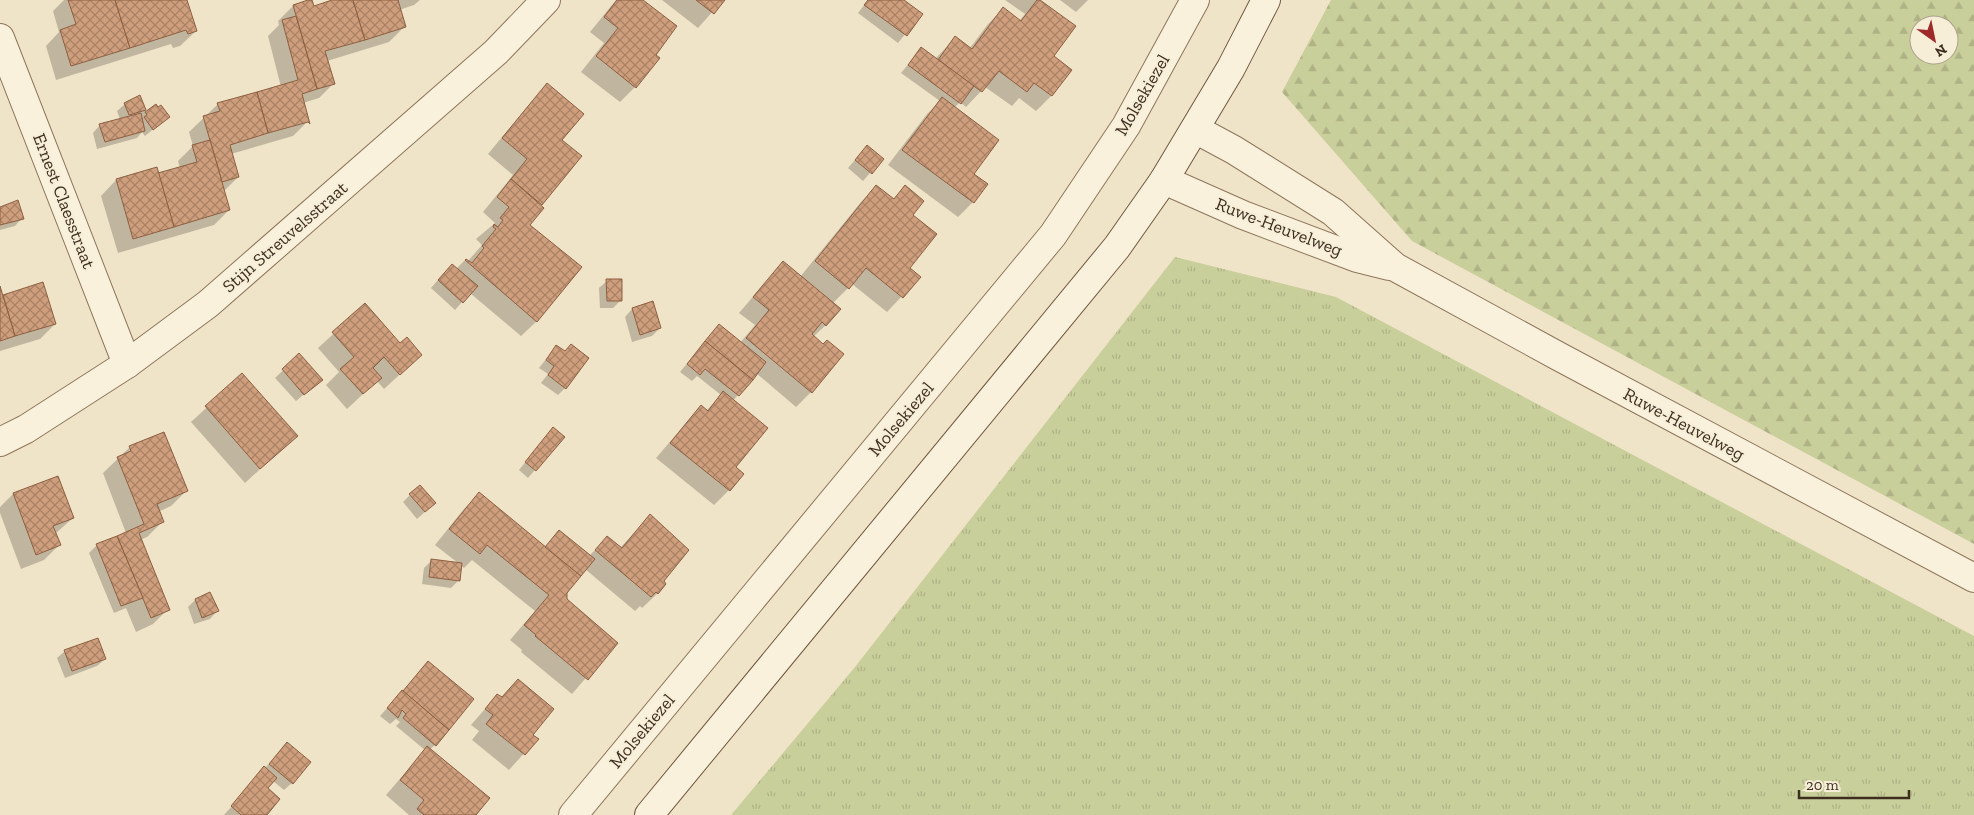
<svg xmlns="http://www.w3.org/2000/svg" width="1974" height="815" font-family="'Zilla Slab',serif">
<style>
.forest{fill:url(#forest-firs);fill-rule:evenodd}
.park{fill:url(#park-tufts)}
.shadow{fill:#0003}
.building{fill:url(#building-cross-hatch);stroke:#8d5f41}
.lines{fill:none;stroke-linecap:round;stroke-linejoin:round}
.minor-casing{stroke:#8d765c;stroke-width:30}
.secondary-casing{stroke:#6f573f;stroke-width:30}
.minor{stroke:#faf1dc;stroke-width:28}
.secondary{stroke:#faf1dc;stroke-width:28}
.labels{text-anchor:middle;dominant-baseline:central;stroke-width:4;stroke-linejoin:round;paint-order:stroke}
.street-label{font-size:18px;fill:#3d2e20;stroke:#f7eed8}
</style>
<defs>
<pattern id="forest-firs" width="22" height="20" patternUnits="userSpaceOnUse" patternTransform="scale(1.25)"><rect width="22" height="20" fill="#c9cf9b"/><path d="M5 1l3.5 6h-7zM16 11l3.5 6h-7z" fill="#aeb285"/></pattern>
<pattern id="park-tufts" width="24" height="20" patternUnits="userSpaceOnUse" patternTransform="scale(1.25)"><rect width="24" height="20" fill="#c9cf9b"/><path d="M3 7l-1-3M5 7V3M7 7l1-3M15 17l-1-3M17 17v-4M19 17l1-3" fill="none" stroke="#aeb285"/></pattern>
<pattern id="building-cross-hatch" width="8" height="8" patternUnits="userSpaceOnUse" patternTransform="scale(1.25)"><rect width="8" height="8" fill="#cf9f7d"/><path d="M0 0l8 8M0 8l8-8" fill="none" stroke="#a98266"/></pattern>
</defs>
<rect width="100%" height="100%" fill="#f0e4c8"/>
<!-- forest -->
<path class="forest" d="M 1331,0 L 1974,0 L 1974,544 L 1412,241 L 1282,92 ZM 1919,25 L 1949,25 L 1949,55 L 1919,55 Z"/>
<!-- park -->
<path class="park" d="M 1175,257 L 1336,297 L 1974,636 L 1974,815 L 731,815 L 855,667 Z"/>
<!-- shadow -->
<g class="shadow">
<path d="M 64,0 L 186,0 L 196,31 L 180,46 L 173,48 L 171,44 L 56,80 L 46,46 L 59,32 L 53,11 Z"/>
<path d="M 336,0 L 420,0 L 414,5 L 399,10 L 404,27 L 389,42 L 327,61 L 334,83 L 319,98 L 303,103 L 308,121 L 293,136 L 231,154 L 238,177 L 224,191 L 229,210 L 214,225 L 118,253 L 101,196 L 116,180 L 156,169 L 157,174 L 180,168 L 178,161 L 193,146 L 189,132 L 218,104 L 281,87 L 268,36 L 279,25 L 278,21 L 293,6 L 311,1 L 313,7 Z"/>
<path d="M 616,0 L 641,0 L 654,55 L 635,87 L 620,102 L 581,72 L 604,43 L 590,32 Z"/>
<path d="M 662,0 L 723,0 L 698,28 Z"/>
<path d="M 868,0 L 902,0 L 921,14 L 898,43 L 858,13 Z"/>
<path d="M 1005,0 L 1038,0 L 1052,56 L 1070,70 L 1051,96 L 1036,111 L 1019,98 L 1012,106 L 985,87 L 966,107 L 960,102 L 954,108 L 973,174 L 986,184 L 973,202 L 958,217 L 888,165 L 927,114 L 940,101 L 901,73 L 921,49 L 935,59 L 955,38 L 970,48 L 988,24 L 1003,9 L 1019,21 L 1025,14 Z"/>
<path d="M 1060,0 L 1088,0 L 1076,12 Z"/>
<path d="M 548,85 L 561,140 L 580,156 L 539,206 L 528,225 L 580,267 L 536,322 L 521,336 L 470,293 L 455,310 L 431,288 L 444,273 L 456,269 L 465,260 L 468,261 L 482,245 L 476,239 L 495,223 L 483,212 L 513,175 L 488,154 L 533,100 Z"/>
<path d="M 139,97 L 146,112 L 168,117 L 145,136 L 142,132 L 137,138 L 97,149 L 93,133 L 100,125 L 120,119 L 117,111 L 125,104 Z"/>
<path d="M 860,154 L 882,159 L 863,181 L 848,168 Z"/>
<path d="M 876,187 L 892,200 L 905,187 L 911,215 L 908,269 L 919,278 L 887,312 L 852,284 L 832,304 L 826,325 L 813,337 L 811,392 L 796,407 L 756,373 L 733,401 L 734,467 L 729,490 L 714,505 L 656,458 L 687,422 L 701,407 L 706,411 L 721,395 L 697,376 L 692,381 L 680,372 L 719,325 L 740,343 L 755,325 L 739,313 L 769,278 L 784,263 L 800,277 L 861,202 Z"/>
<path d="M 0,208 L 22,218 L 15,226 L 0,230 Z"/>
<path d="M 607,281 L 621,300 L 613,308 L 600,308 L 599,288 Z"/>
<path d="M 43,284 L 55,324 L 40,339 L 0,351 L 0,290 L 2,296 Z"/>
<path d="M 652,303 L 660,328 L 652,336 L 632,342 L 625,317 L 632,309 Z"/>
<path d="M 365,305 L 399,345 L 421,355 L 384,389 L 377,381 L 347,409 L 326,385 L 339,372 L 318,348 Z"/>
<path d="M 556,346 L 565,388 L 558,395 L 541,383 L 548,374 L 539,368 Z"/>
<path d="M 299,355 L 321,380 L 296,401 L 275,378 Z"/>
<path d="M 242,375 L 296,436 L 245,483 L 191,422 Z"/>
<path d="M 546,436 L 563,437 L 528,478 L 519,470 Z"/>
<path d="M 130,447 L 186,491 L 171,506 L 158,512 L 162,522 L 147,537 L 140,540 L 168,609 L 153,624 L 136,632 L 126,608 L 114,613 L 89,553 L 97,545 L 126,533 L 103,473 Z"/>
<path d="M 13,494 L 73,518 L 55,534 L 59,545 L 44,560 L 21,569 L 0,513 L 0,507 Z"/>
<path d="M 479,494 L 545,548 L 589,556 L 607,538 L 620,548 L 650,516 L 662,581 L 658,593 L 642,608 L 640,606 L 635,611 L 585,569 L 565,593 L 566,600 L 616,643 L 572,694 L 521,652 L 522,650 L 510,640 L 535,611 L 472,560 L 464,568 L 461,566 L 459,580 L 451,588 L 422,584 L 424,568 L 432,560 L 458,563 L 435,545 L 464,509 Z"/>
<path d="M 410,495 L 426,511 L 417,519 L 403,502 Z"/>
<path d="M 195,600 L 217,611 L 210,619 L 194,624 L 188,607 Z"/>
<path d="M 65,651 L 105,659 L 97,666 L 65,678 L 57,658 Z"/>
<path d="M 428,663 L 435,745 L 429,750 L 476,815 L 409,815 L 386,795 L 425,750 L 396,726 L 400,722 L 396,719 L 390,724 L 380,716 Z"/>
<path d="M 518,681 L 532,735 L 537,739 L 509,770 L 472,740 L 479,731 L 471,725 L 497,695 L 501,698 Z"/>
<path d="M 280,751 L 292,783 L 284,790 L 273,781 L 267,789 L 265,815 L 224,815 Z"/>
</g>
<!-- building -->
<g class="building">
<path d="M 68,0 L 115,0 L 130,48 L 71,66 L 60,30 L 76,24 Z"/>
<path d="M 115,0 L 187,0 L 197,31 L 188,34 L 186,30 L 130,48 Z"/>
<path d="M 308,0 L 312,0 L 314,6 L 332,0 L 353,0 L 365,40 L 325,51 L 335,84 L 317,89 L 293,5 Z"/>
<path d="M 353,0 L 399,0 L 398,0 L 406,27 L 365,40 Z"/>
<path d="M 617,0 L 643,0 L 677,26 L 656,55 L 660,58 L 636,88 L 596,56 L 618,28 L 604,17 Z"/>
<path d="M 696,0 L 725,0 L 714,14 Z"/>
<path d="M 868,0 L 904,0 L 923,14 L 907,36 L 864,5 Z"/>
<path d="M 1037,0 L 1040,0 L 1076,26 L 1054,56 L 1072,70 L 1052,96 L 1034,83 L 1027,92 L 999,71 L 982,92 L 938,60 L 955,36 L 972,49 L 1003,7 L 1021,21 Z"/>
<path d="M 296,16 L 317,89 L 302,94 L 310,124 L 308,122 L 268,133 L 257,92 L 298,80 L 282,20 Z"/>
<path d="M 921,47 L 974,86 L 961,104 L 908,65 Z"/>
<path d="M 547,83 L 584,114 L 562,140 L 582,156 L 542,205 L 511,179 L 527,159 L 502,138 Z"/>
<path d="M 257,92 L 268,133 L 230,145 L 239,177 L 222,182 L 203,116 L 220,111 L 217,103 Z"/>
<path d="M 140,95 L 146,110 L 129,115 L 124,103 Z"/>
<path d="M 942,97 L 999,140 L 974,174 L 988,184 L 974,203 L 902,150 Z"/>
<path d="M 156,104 L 158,107 L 161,105 L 170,117 L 153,130 L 144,117 L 147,115 L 145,112 Z"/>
<path d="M 141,113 L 145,131 L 105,142 L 99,124 Z"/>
<path d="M 210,140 L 230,210 L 174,227 L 158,173 L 197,162 L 192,145 Z"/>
<path d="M 867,145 L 884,159 L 872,174 L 855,160 Z"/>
<path d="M 157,167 L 174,227 L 133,239 L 116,179 Z"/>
<path d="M 511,179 L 544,208 L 530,225 L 582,267 L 537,322 L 465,260 L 466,259 L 472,263 L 484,248 L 482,246 L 496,229 L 493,227 L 494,224 L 498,227 L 503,220 L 500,218 L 509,207 L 497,197 Z"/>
<path d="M 876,185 L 894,199 L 905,185 L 924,201 L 913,215 L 937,234 L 910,268 L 921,277 L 903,298 L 866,268 L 849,289 L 815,261 Z"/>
<path d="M 18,200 L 24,219 L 0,225 L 0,207 Z"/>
<path d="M 783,261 L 841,309 L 826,326 L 822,322 L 812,334 L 823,344 L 827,340 L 844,354 L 812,393 L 746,338 L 769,310 L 753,297 Z"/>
<path d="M 452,264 L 478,286 L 463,303 L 438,280 Z"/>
<path d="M 606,279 L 622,279 L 622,301 L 607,301 Z"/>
<path d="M 43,282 L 56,324 L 15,336 L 3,295 Z"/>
<path d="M 0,286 L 15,336 L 0,341 Z"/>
<path d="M 653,301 L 661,328 L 640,335 L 632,308 Z"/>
<path d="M 365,303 L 400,343 L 407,337 L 422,355 L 400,375 L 384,357 L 373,368 L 382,378 L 363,394 L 340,369 L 354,357 L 332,332 Z"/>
<path d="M 719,324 L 766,362 L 753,380 L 705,341 Z"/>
<path d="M 705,341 L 753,380 L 739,396 L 705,369 L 700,375 L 687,364 Z"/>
<path d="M 571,344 L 589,358 L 566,389 L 548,375 L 554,366 L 546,360 L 556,345 L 565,351 Z"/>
<path d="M 299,353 L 323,380 L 304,395 L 282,369 Z"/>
<path d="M 242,373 L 298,436 L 260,469 L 205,406 Z"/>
<path d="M 723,391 L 768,428 L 736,467 L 744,474 L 730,491 L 670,443 L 701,405 L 708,411 Z"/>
<path d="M 553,427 L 565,437 L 536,471 L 525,462 Z"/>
<path d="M 164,432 L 188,491 L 157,504 L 164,522 L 139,533 L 170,610 L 151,618 L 117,536 L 144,524 L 117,457 L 131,451 L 129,446 Z"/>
<path d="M 58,476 L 74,518 L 53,526 L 61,545 L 36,555 L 13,493 Z"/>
<path d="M 420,485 L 436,503 L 425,512 L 409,494 Z"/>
<path d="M 479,492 L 581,576 L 567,593 L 567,599 L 618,643 L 588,680 L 535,636 L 536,635 L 524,625 L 549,595 L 487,545 L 480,554 L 449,529 Z"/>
<path d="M 650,514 L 689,550 L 664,581 L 666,584 L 658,594 L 656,592 L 651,597 L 595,550 L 607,536 L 622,548 Z"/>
<path d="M 559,530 L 595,559 L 581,576 L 545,547 Z"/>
<path d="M 117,536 L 143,598 L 121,606 L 96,544 Z"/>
<path d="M 431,559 L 462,563 L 460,581 L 429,577 Z"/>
<path d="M 210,592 L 219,611 L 202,618 L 195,599 Z"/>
<path d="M 98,638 L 106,659 L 72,671 L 64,650 Z"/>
<path d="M 428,661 L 474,699 L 449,730 L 403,691 Z"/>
<path d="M 518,679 L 554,709 L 533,735 L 539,739 L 525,755 L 486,724 L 493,715 L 485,709 L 497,694 L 502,697 Z"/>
<path d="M 402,690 L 449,730 L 436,746 L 403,718 L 406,714 L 402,710 L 398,718 L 387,708 Z"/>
<path d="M 287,742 L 311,762 L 293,784 L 269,764 Z"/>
<path d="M 427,746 L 490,798 L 476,815 L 424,815 L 417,809 L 424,800 L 400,780 Z"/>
<path d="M 264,766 L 277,778 L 268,788 L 280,799 L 267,815 L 241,815 L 231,806 Z"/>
</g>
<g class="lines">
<!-- minor casing -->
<g class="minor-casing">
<g id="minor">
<path d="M 0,38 L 127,364"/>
<path d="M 1195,129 L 1234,150 L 1333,212 L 1395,267 L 1558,356 L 1974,578"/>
<path d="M 1164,180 L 1243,215 L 1357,258 L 1389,266"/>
<path d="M 0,442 L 26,429 L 127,364 L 208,304 L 496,52 L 546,0"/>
<path d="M 573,815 L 1053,235 L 1126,126 L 1195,0"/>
</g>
</g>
<!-- secondary casing -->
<g class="secondary-casing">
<path id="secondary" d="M 649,815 L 1117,247 L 1164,180 L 1231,68 L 1266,0"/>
</g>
<!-- minor -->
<use href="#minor" class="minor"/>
<!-- secondary -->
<use href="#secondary" class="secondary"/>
</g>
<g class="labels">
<!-- street labels -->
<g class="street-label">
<text transform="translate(1142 95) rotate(-60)">Molsekiezel</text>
<text transform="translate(64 201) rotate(69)">Ernest Claesstraat</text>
<text transform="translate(1279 227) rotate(21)">Ruwe-Heuvelweg</text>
<text transform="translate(285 237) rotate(-41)">Stijn Streuvelsstraat</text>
<text transform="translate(901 419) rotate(-50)">Molsekiezel</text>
<text transform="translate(1684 424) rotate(28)">Ruwe-Heuvelweg</text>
<text transform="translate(642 731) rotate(-50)">Molsekiezel</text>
</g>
</g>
<!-- north arrow -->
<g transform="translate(1934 40) rotate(147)"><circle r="24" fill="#f7eed8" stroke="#ada18e"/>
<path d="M0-4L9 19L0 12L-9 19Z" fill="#9e2a2b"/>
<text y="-8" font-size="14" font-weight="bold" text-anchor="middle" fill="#3d2e20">N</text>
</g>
<!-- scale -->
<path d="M1799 790v8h110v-8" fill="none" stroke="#3d2e20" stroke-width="2.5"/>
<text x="1806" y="790" font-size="15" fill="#3d2e20" stroke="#f7eed8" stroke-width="4" paint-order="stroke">20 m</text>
</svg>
